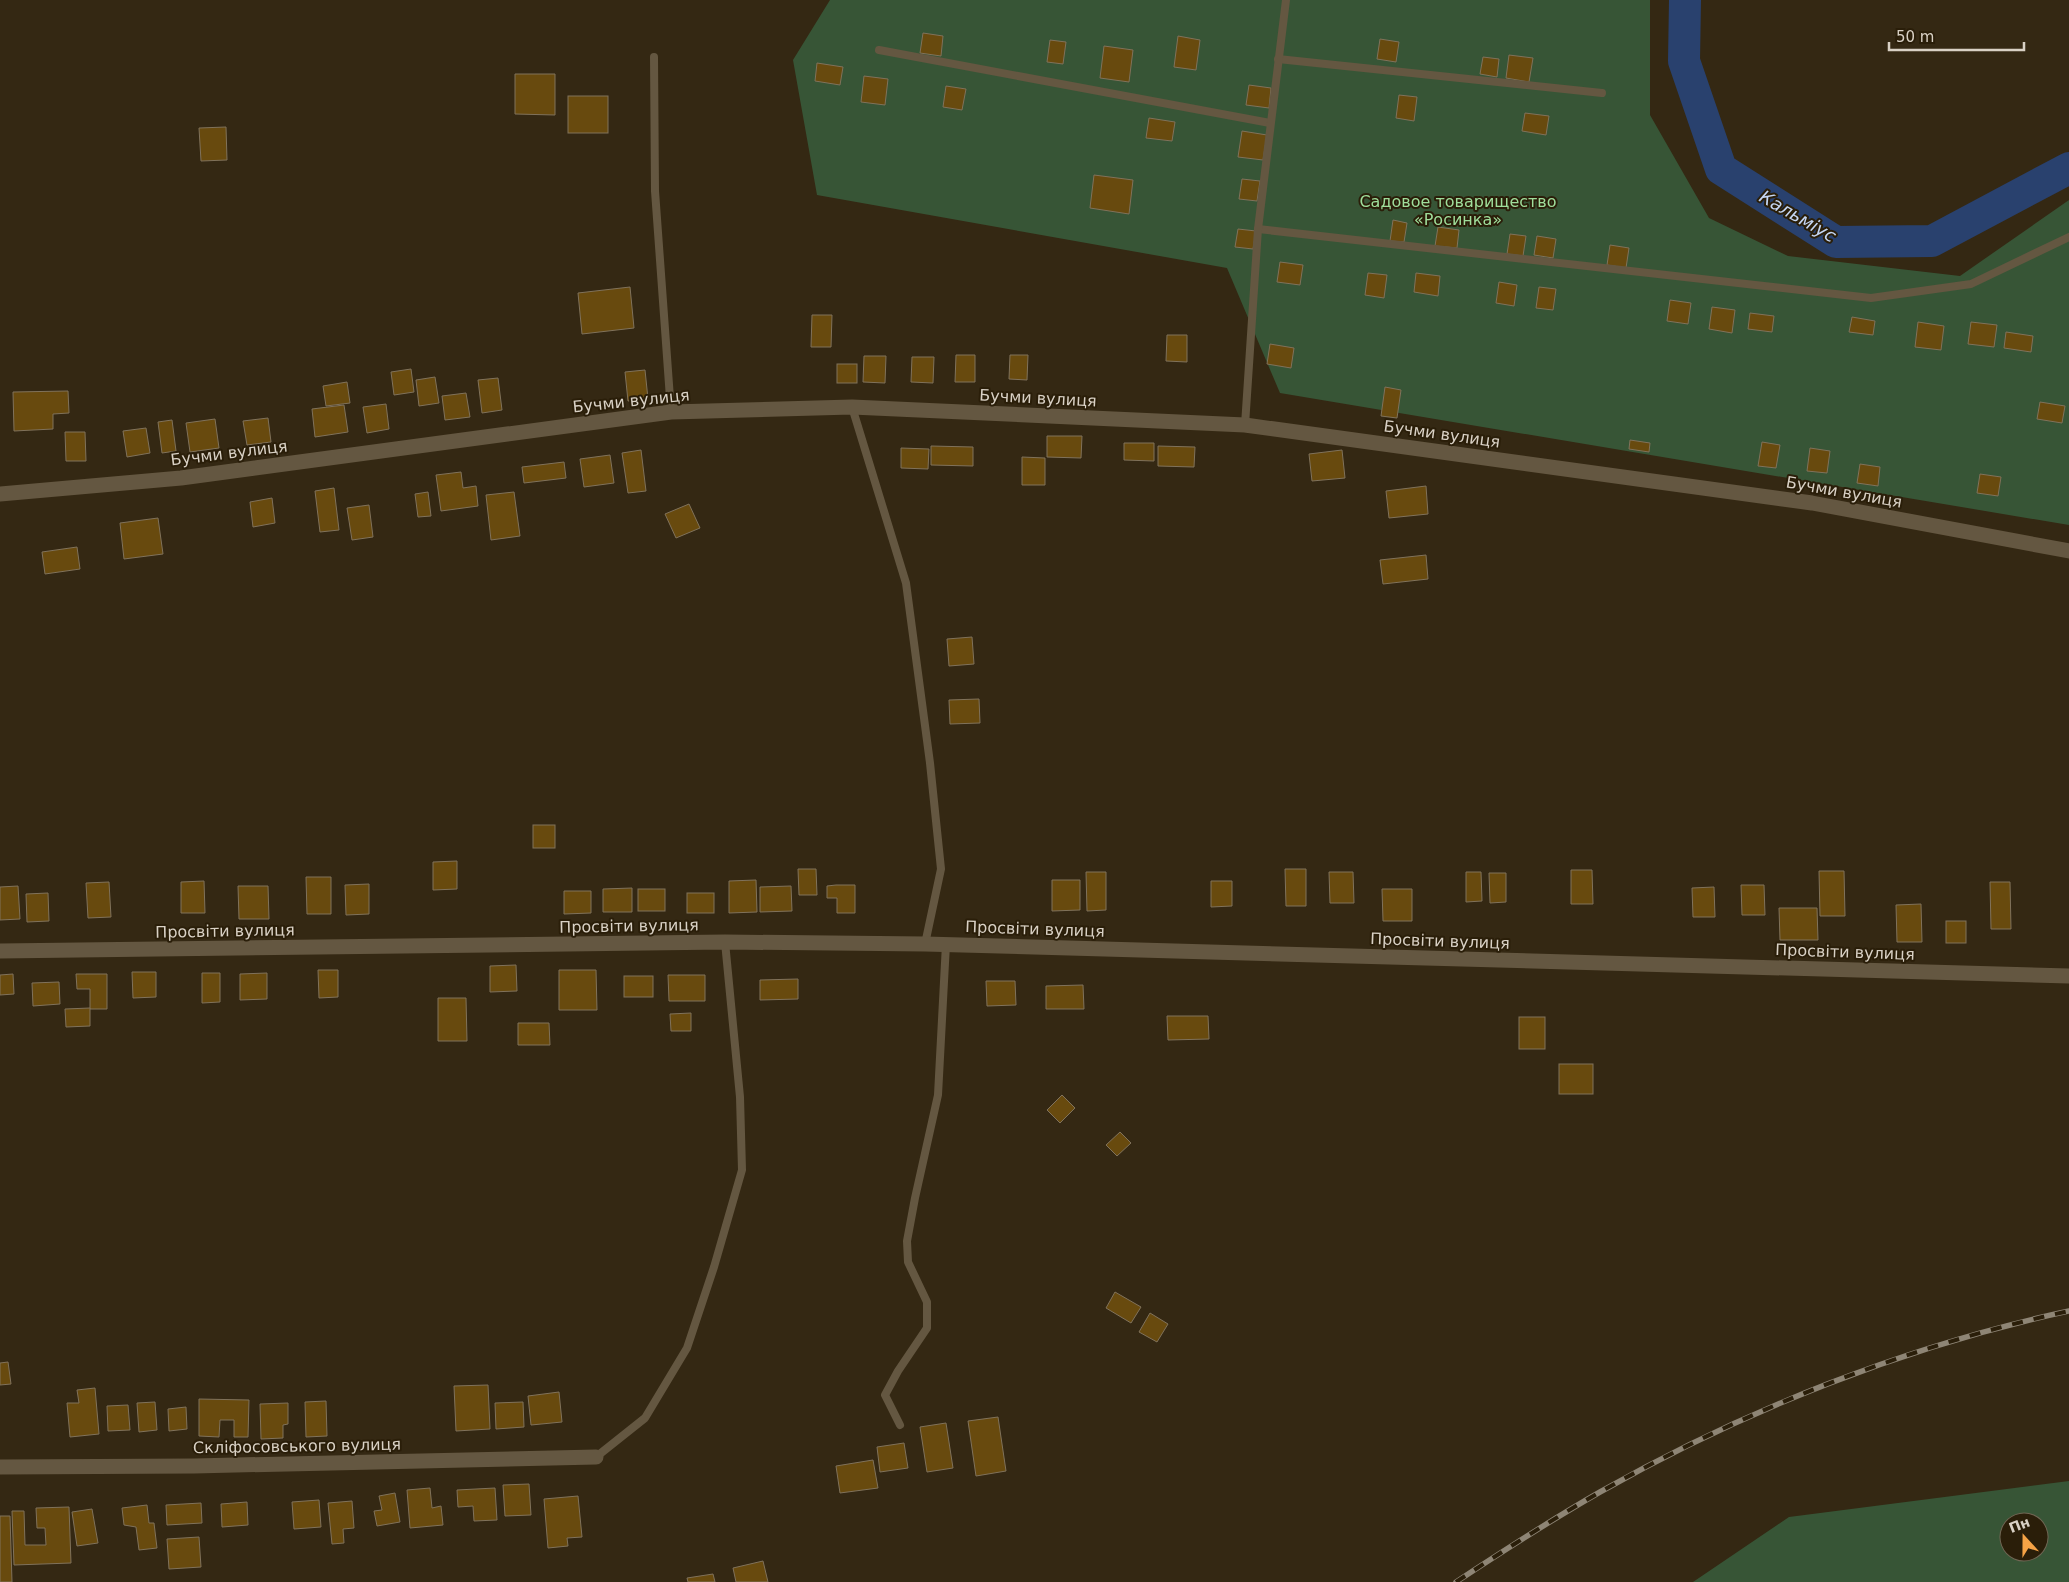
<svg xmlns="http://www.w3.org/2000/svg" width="2069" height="1582" font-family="'DejaVu Sans',sans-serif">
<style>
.green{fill:#375536;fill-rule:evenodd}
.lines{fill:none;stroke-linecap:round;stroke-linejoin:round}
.river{stroke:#29416e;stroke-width:32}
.building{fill:#684a0e;stroke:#80725b}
.lane{stroke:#645741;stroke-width:8}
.street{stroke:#645741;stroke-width:15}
.rail-casing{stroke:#8e8575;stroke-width:5.5}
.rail{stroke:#2a1e09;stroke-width:4;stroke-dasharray:11;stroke-linecap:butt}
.labels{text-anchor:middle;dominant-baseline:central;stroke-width:4;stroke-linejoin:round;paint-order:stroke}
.park-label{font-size:16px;fill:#9fde9b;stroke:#2a1e09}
.street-label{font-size:16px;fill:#d9d1c5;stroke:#2a1e09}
.water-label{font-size:18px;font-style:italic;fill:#c5d6f3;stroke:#2a1e09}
</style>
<rect width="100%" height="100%" fill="#342813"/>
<!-- green -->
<g class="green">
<path d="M 830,0 L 1650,0 L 1650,115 L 1709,218 L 1788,256 L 1960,276 L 2069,200 L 2069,525 L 1280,393 L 1227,268 L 817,195 L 793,60 Z"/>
<path d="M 2069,1481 L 2069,1582 L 1693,1582 L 1789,1517 ZM 2009,1522 L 2039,1522 L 2039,1552 L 2009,1552 Z"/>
</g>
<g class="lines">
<!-- river -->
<path class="river" d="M 1685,0 L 1684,61 L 1721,169 L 1836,242 L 1932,241 L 2069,168"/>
</g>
<!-- building -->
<g class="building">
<path d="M 923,33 L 943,36 L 941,56 L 920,53 Z"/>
<path d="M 1178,36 L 1200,40 L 1196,70 L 1174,67 Z"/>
<path d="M 1380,39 L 1399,42 L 1396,62 L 1377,59 Z"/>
<path d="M 1050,40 L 1066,42 L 1063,64 L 1047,62 Z"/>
<path d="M 1104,46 L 1133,50 L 1129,82 L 1100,78 Z"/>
<path d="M 1509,55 L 1533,58 L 1529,82 L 1506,78 Z"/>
<path d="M 1483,57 L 1499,59 L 1497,77 L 1480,74 Z"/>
<path d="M 817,63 L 843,67 L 840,85 L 815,81 Z"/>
<path d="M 515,74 L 555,74 L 555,115 L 515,114 Z"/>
<path d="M 864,76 L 888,79 L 885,105 L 861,102 Z"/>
<path d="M 1249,85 L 1271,88 L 1269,108 L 1246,105 Z"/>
<path d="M 946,86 L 966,89 L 962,110 L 943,107 Z"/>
<path d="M 1399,95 L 1417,97 L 1414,121 L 1396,118 Z"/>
<rect x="568" y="96" width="40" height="37"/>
<path d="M 1525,113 L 1549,116 L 1546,135 L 1522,131 Z"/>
<path d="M 1149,118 L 1175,122 L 1172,141 L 1146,138 Z"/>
<path d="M 226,127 L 227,160 L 201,161 L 199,128 Z"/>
<path d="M 1242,131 L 1267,135 L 1263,160 L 1238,157 Z"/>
<path d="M 1094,175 L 1133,180 L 1129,214 L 1090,208 Z"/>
<path d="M 1242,179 L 1260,181 L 1257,201 L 1239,199 Z"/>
<path d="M 1393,220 L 1407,223 L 1404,242 L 1390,241 Z"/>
<path d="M 1438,227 L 1459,230 L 1457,248 L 1435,246 Z"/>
<path d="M 1238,229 L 1256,231 L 1253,249 L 1235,247 Z"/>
<path d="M 1510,234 L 1526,236 L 1523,256 L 1507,254 Z"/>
<path d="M 1537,236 L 1556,239 L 1553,258 L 1534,255 Z"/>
<path d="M 1610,245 L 1629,248 L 1626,268 L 1607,265 Z"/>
<path d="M 1280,262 L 1303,265 L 1300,285 L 1277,282 Z"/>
<path d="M 1368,273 L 1387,275 L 1384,298 L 1365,295 Z"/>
<path d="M 1416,273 L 1440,276 L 1438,296 L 1414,292 Z"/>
<path d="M 1499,282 L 1517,285 L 1514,306 L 1496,303 Z"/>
<path d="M 630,287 L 634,328 L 582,334 L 578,293 Z"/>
<path d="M 1539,287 L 1556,289 L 1553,310 L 1536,308 Z"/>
<path d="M 1670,300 L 1691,303 L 1688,324 L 1667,321 Z"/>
<path d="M 1712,307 L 1735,310 L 1732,333 L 1709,329 Z"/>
<path d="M 1750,313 L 1774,316 L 1772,332 L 1748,329 Z"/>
<path d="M 812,315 L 832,315 L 831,347 L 811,347 Z"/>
<path d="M 1852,317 L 1875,321 L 1873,335 L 1849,332 Z"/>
<path d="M 1918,322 L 1944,326 L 1941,350 L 1915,347 Z"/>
<path d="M 1971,322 L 1997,325 L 1994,347 L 1968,344 Z"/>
<path d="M 2006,332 L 2033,336 L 2031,352 L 2004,348 Z"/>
<path d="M 1167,335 L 1187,335 L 1187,362 L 1166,361 Z"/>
<path d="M 1270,344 L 1294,348 L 1291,368 L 1267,364 Z"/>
<path d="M 956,355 L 975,355 L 975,382 L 955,382 Z"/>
<path d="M 1010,355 L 1028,355 L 1027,380 L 1009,379 Z"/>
<path d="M 864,356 L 886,356 L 885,383 L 863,382 Z"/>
<path d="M 912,357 L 934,357 L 933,383 L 911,382 Z"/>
<rect x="837" y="364" width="20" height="19"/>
<path d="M 411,369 L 414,392 L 394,395 L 391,372 Z"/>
<path d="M 645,370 L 648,399 L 628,401 L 625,372 Z"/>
<path d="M 435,377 L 439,403 L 419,406 L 416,380 Z"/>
<path d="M 498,378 L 502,410 L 482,413 L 478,380 Z"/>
<path d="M 347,382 L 350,403 L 326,406 L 323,386 Z"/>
<path d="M 1385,387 L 1401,390 L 1397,418 L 1381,416 Z"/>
<path d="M 68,391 L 69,413 L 53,414 L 53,429 L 14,431 L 13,392 Z"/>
<path d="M 466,393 L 470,417 L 445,420 L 442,396 Z"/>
<path d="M 2040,402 L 2065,406 L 2062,423 L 2037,419 Z"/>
<path d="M 386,404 L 389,429 L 367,433 L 363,407 Z"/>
<path d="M 344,405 L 348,432 L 315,437 L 312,409 Z"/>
<path d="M 268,418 L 271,442 L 247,445 L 243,421 Z"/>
<path d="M 215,419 L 219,448 L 190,452 L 186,423 Z"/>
<path d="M 172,420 L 176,451 L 162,453 L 158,422 Z"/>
<path d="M 146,428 L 150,453 L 127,457 L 123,431 Z"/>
<path d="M 65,432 L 85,432 L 86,461 L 66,461 Z"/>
<path d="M 1047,436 L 1082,436 L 1081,458 L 1047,457 Z"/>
<path d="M 1630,440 L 1650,443 L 1649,452 L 1629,449 Z"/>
<path d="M 1762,442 L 1780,445 L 1776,468 L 1758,466 Z"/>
<path d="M 1124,443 L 1154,443 L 1154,461 L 1124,460 Z"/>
<path d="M 931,446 L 973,447 L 973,466 L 931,465 Z"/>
<path d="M 1158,446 L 1195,447 L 1194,467 L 1158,466 Z"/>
<path d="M 901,448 L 929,449 L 928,469 L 901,468 Z"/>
<path d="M 1810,448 L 1830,451 L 1827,473 L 1807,471 Z"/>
<path d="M 641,450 L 646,491 L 628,493 L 622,453 Z"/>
<path d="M 1342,450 L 1345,478 L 1312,481 L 1309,454 Z"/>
<path d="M 610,455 L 614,483 L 584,487 L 580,459 Z"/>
<path d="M 1022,457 L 1045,458 L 1045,485 L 1022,485 Z"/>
<path d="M 564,462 L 566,478 L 524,483 L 522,467 Z"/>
<path d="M 1860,464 L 1880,467 L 1878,486 L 1857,483 Z"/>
<path d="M 461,472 L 463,488 L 476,486 L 478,506 L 441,511 L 436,475 Z"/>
<path d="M 1980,474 L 2001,477 L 1998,496 L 1977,493 Z"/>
<path d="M 1426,486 L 1428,514 L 1389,518 L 1386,491 Z"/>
<path d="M 334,488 L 339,530 L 320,532 L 315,491 Z"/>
<path d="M 428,492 L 431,516 L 418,517 L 415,494 Z"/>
<path d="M 514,492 L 520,536 L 491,540 L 486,495 Z"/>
<path d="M 272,498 L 275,523 L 253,527 L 250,502 Z"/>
<path d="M 689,504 L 700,528 L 676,538 L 665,514 Z"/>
<path d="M 369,505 L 373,537 L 352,540 L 347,508 Z"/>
<path d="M 158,518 L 163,554 L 124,559 L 120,523 Z"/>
<path d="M 77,547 L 80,569 L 45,574 L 42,552 Z"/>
<path d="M 1426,555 L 1428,579 L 1383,584 L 1380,560 Z"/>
<path d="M 972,637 L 974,664 L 949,666 L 947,639 Z"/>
<path d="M 979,699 L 980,723 L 950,724 L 949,700 Z"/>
<rect x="533" y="825" width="22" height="23"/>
<path d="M 457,861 L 457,889 L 433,890 L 433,862 Z"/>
<path d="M 798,869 L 816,869 L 817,895 L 799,895 Z"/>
<path d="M 1285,869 L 1306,869 L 1306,906 L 1286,906 Z"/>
<path d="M 1571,870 L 1592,870 L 1593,904 L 1571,904 Z"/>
<path d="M 1819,871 L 1844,871 L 1845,916 L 1820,916 Z"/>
<path d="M 1086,872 L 1106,872 L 1106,910 L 1087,911 Z"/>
<path d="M 1329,872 L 1353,872 L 1354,903 L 1330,903 Z"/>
<path d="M 1466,872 L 1481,872 L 1482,901 L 1466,902 Z"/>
<path d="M 1489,873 L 1506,873 L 1506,902 L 1490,903 Z"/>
<path d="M 306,877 L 331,877 L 331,914 L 307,914 Z"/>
<path d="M 756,880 L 757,912 L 729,913 L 729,881 Z"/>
<path d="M 1052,880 L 1080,880 L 1080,910 L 1052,911 Z"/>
<path d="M 204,881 L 205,913 L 181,913 L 181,882 Z"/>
<path d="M 1211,881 L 1232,881 L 1232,906 L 1211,907 Z"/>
<path d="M 109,882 L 111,917 L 88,918 L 86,883 Z"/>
<path d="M 1990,882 L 2010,882 L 2011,929 L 1991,929 Z"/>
<path d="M 369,884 L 369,914 L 346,915 L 345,885 Z"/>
<path d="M 836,885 L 855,885 L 855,913 L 837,913 L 837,898 L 827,898 L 827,886 Z"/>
<path d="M 1741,885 L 1764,885 L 1765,915 L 1742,915 Z"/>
<path d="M 18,886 L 20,919 L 0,920 L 0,887 Z"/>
<path d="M 238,886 L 268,886 L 269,919 L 239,919 Z"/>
<path d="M 791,886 L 792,911 L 760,912 L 760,887 Z"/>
<path d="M 1714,887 L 1715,917 L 1693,917 L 1692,888 Z"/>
<path d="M 632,888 L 632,912 L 603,912 L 603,889 Z"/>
<rect x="638" y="889" width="27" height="22"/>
<path d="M 1382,889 L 1412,889 L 1412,921 L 1383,921 Z"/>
<path d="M 564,891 L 591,891 L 591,913 L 564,914 Z"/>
<path d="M 48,893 L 49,921 L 27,922 L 26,894 Z"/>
<rect x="687" y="893" width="27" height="20"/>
<path d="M 1921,904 L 1922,942 L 1897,942 L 1896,905 Z"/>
<path d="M 1779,908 L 1817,908 L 1818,940 L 1780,940 Z"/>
<rect x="1946" y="921" width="20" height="22"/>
<path d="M 516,965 L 517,991 L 490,992 L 490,966 Z"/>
<path d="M 318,970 L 338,970 L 338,997 L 319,998 Z"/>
<path d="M 559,970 L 596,970 L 597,1010 L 559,1010 Z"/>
<path d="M 132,972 L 156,972 L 156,997 L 133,998 Z"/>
<path d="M 202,973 L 220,973 L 220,1002 L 202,1003 Z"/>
<path d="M 267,973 L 267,999 L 240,1000 L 240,974 Z"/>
<path d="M 13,974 L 14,994 L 0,995 L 0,975 Z"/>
<path d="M 76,974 L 107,974 L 107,1009 L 90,1009 L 90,989 L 77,989 Z"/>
<path d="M 668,975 L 705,975 L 705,1001 L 669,1001 Z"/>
<rect x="624" y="976" width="29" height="21"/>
<path d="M 798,979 L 798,999 L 760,1000 L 760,980 Z"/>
<path d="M 986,981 L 1015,981 L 1016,1005 L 987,1006 Z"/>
<path d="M 59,982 L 60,1004 L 33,1006 L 32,983 Z"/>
<path d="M 1083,985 L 1084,1009 L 1046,1009 L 1046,986 Z"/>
<path d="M 438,998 L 466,998 L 467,1041 L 438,1041 Z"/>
<path d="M 90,1008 L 90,1026 L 66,1027 L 65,1009 Z"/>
<path d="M 691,1013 L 691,1031 L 671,1031 L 670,1014 Z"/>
<path d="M 1167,1016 L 1208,1016 L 1209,1039 L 1168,1040 Z"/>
<rect x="1519" y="1017" width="26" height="32"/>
<path d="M 518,1023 L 549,1023 L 550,1045 L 518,1045 Z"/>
<rect x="1559" y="1064" width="34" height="30"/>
<path d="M 1062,1095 L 1075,1108 L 1060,1123 L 1047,1110 Z"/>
<path d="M 1120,1132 L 1131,1143 L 1117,1156 L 1106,1145 Z"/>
<path d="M 1115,1292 L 1141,1307 L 1131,1323 L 1106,1308 Z"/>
<path d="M 1150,1313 L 1168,1324 L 1157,1342 L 1139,1332 Z"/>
<path d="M 8,1362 L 11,1384 L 0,1385 L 0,1363 Z"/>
<path d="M 488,1385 L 490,1429 L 456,1431 L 454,1386 Z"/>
<path d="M 95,1388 L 99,1434 L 70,1437 L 67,1403 L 79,1403 L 77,1390 Z"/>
<path d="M 559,1392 L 562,1422 L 531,1425 L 528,1396 Z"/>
<path d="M 199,1399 L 249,1400 L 248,1437 L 234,1437 L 234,1420 L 220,1420 L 219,1437 L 199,1436 Z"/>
<path d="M 326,1401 L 327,1436 L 306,1437 L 305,1402 Z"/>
<path d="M 155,1402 L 157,1430 L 139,1432 L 137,1403 Z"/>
<path d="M 523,1402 L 524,1427 L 496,1429 L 495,1403 Z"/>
<path d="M 288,1403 L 288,1424 L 283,1425 L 283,1438 L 261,1439 L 260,1404 Z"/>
<path d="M 128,1405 L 130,1430 L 108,1431 L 107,1406 Z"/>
<path d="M 186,1407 L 187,1429 L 169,1431 L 168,1409 Z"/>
<path d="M 998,1417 L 1006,1471 L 976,1476 L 968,1421 Z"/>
<path d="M 946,1423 L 953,1468 L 927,1472 L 920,1427 Z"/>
<path d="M 904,1443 L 908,1468 L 880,1472 L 877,1447 Z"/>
<path d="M 873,1460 L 878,1488 L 840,1493 L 836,1466 Z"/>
<path d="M 529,1484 L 531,1515 L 505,1516 L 503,1485 Z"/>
<path d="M 430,1488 L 432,1508 L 441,1506 L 443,1525 L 410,1528 L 407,1490 Z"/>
<path d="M 495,1488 L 497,1520 L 474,1521 L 473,1506 L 458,1507 L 457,1490 Z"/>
<path d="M 395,1493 L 400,1522 L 377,1526 L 374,1511 L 382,1510 L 379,1496 Z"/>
<path d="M 578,1496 L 582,1537 L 567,1538 L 568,1546 L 548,1548 L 544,1499 Z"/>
<path d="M 319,1500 L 321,1527 L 294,1529 L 292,1502 Z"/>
<path d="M 352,1501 L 354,1528 L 343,1529 L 344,1543 L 332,1544 L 328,1503 Z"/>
<path d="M 247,1502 L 248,1525 L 222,1527 L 221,1504 Z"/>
<path d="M 201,1503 L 202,1523 L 167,1525 L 166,1505 Z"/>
<path d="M 147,1505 L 149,1523 L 154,1523 L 157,1548 L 139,1550 L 136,1527 L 124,1525 L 122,1508 Z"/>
<path d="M 69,1507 L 71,1563 L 14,1565 L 12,1511 L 24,1511 L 25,1545 L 46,1545 L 45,1528 L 37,1528 L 36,1508 Z"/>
<path d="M 92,1509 L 98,1543 L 77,1546 L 72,1512 Z"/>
<path d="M 0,1516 L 10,1516 L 12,1582 L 0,1582 Z"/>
<path d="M 199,1537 L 201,1567 L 169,1569 L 167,1539 Z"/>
<path d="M 763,1561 L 768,1582 L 736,1582 L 733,1568 Z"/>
<path d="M 713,1574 L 715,1582 L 688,1582 L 687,1578 Z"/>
</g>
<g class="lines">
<!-- lane -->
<g class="lane">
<path d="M 879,50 L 1270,123"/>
<path d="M 654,57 L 655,191 L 671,412"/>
<path d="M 1278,59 L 1602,93"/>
<path d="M 1258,229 L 1871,298 L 1971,284 L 2069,237"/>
<path d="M 852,407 L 906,583 L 930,763 L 941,869 L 925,944"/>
<path d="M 1245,425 L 1258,229 L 1286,0"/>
<path d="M 900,1425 L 885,1395 L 898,1371 L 927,1328 L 927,1302 L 908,1262 L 907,1241 L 915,1198 L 938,1095 L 946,944"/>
<path d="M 596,1457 L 645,1418 L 687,1348 L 714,1267 L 742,1170 L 740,1097 L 725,942"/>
</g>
<!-- street -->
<g class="street">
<path d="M 0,494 L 181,478 L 671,412 L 852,407 L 1245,425 L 1812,503 L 2069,551"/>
<path d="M 0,951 L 725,942 L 925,944 L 2069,976"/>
<path d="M 0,1467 L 194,1466 L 596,1457"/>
</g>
<!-- rail casing -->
<g class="rail-casing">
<path id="rail" d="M 1456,1582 C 1503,1551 1551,1520 1600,1492 C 1745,1410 1906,1346 2069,1311"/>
</g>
<!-- rail -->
<use href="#rail" class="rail"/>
</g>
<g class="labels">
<!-- park labels -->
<g class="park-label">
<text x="1458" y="201">Садовое товарищество<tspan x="1458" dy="18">«Росинка»</tspan></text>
</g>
<!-- street labels -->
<g class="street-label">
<text transform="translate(1038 398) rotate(3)">Бучми вулиця</text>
<text transform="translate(631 401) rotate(-6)">Бучми вулиця</text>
<text transform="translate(1442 434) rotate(8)">Бучми вулиця</text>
<text transform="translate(229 453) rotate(-7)">Бучми вулиця</text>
<text transform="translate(1844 492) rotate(10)">Бучми вулиця</text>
<text transform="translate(629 926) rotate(-1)">Просвіти вулиця</text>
<text transform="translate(1035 929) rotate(2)">Просвіти вулиця</text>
<text transform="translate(225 931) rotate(-1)">Просвіти вулиця</text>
<text transform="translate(1440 941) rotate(2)">Просвіти вулиця</text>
<text transform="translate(1845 952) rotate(2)">Просвіти вулиця</text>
<text transform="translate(297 1446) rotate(-1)">Скліфосовського вулиця</text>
</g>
<!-- water labels -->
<g class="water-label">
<text transform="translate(1798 216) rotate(30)">Кальміус</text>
</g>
</g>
<!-- north arrow -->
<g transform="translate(2024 1537) rotate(339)"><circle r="24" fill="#2a1e09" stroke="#706654"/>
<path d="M0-4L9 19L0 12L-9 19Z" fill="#f5a346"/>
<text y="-8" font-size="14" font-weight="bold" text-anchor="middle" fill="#d9d1c5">Пн</text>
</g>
<!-- scale -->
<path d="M1889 42v8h135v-8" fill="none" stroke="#d9d1c5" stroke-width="2.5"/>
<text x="1896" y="42" font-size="15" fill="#d9d1c5" stroke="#2a1e09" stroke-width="4" paint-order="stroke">50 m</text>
</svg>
